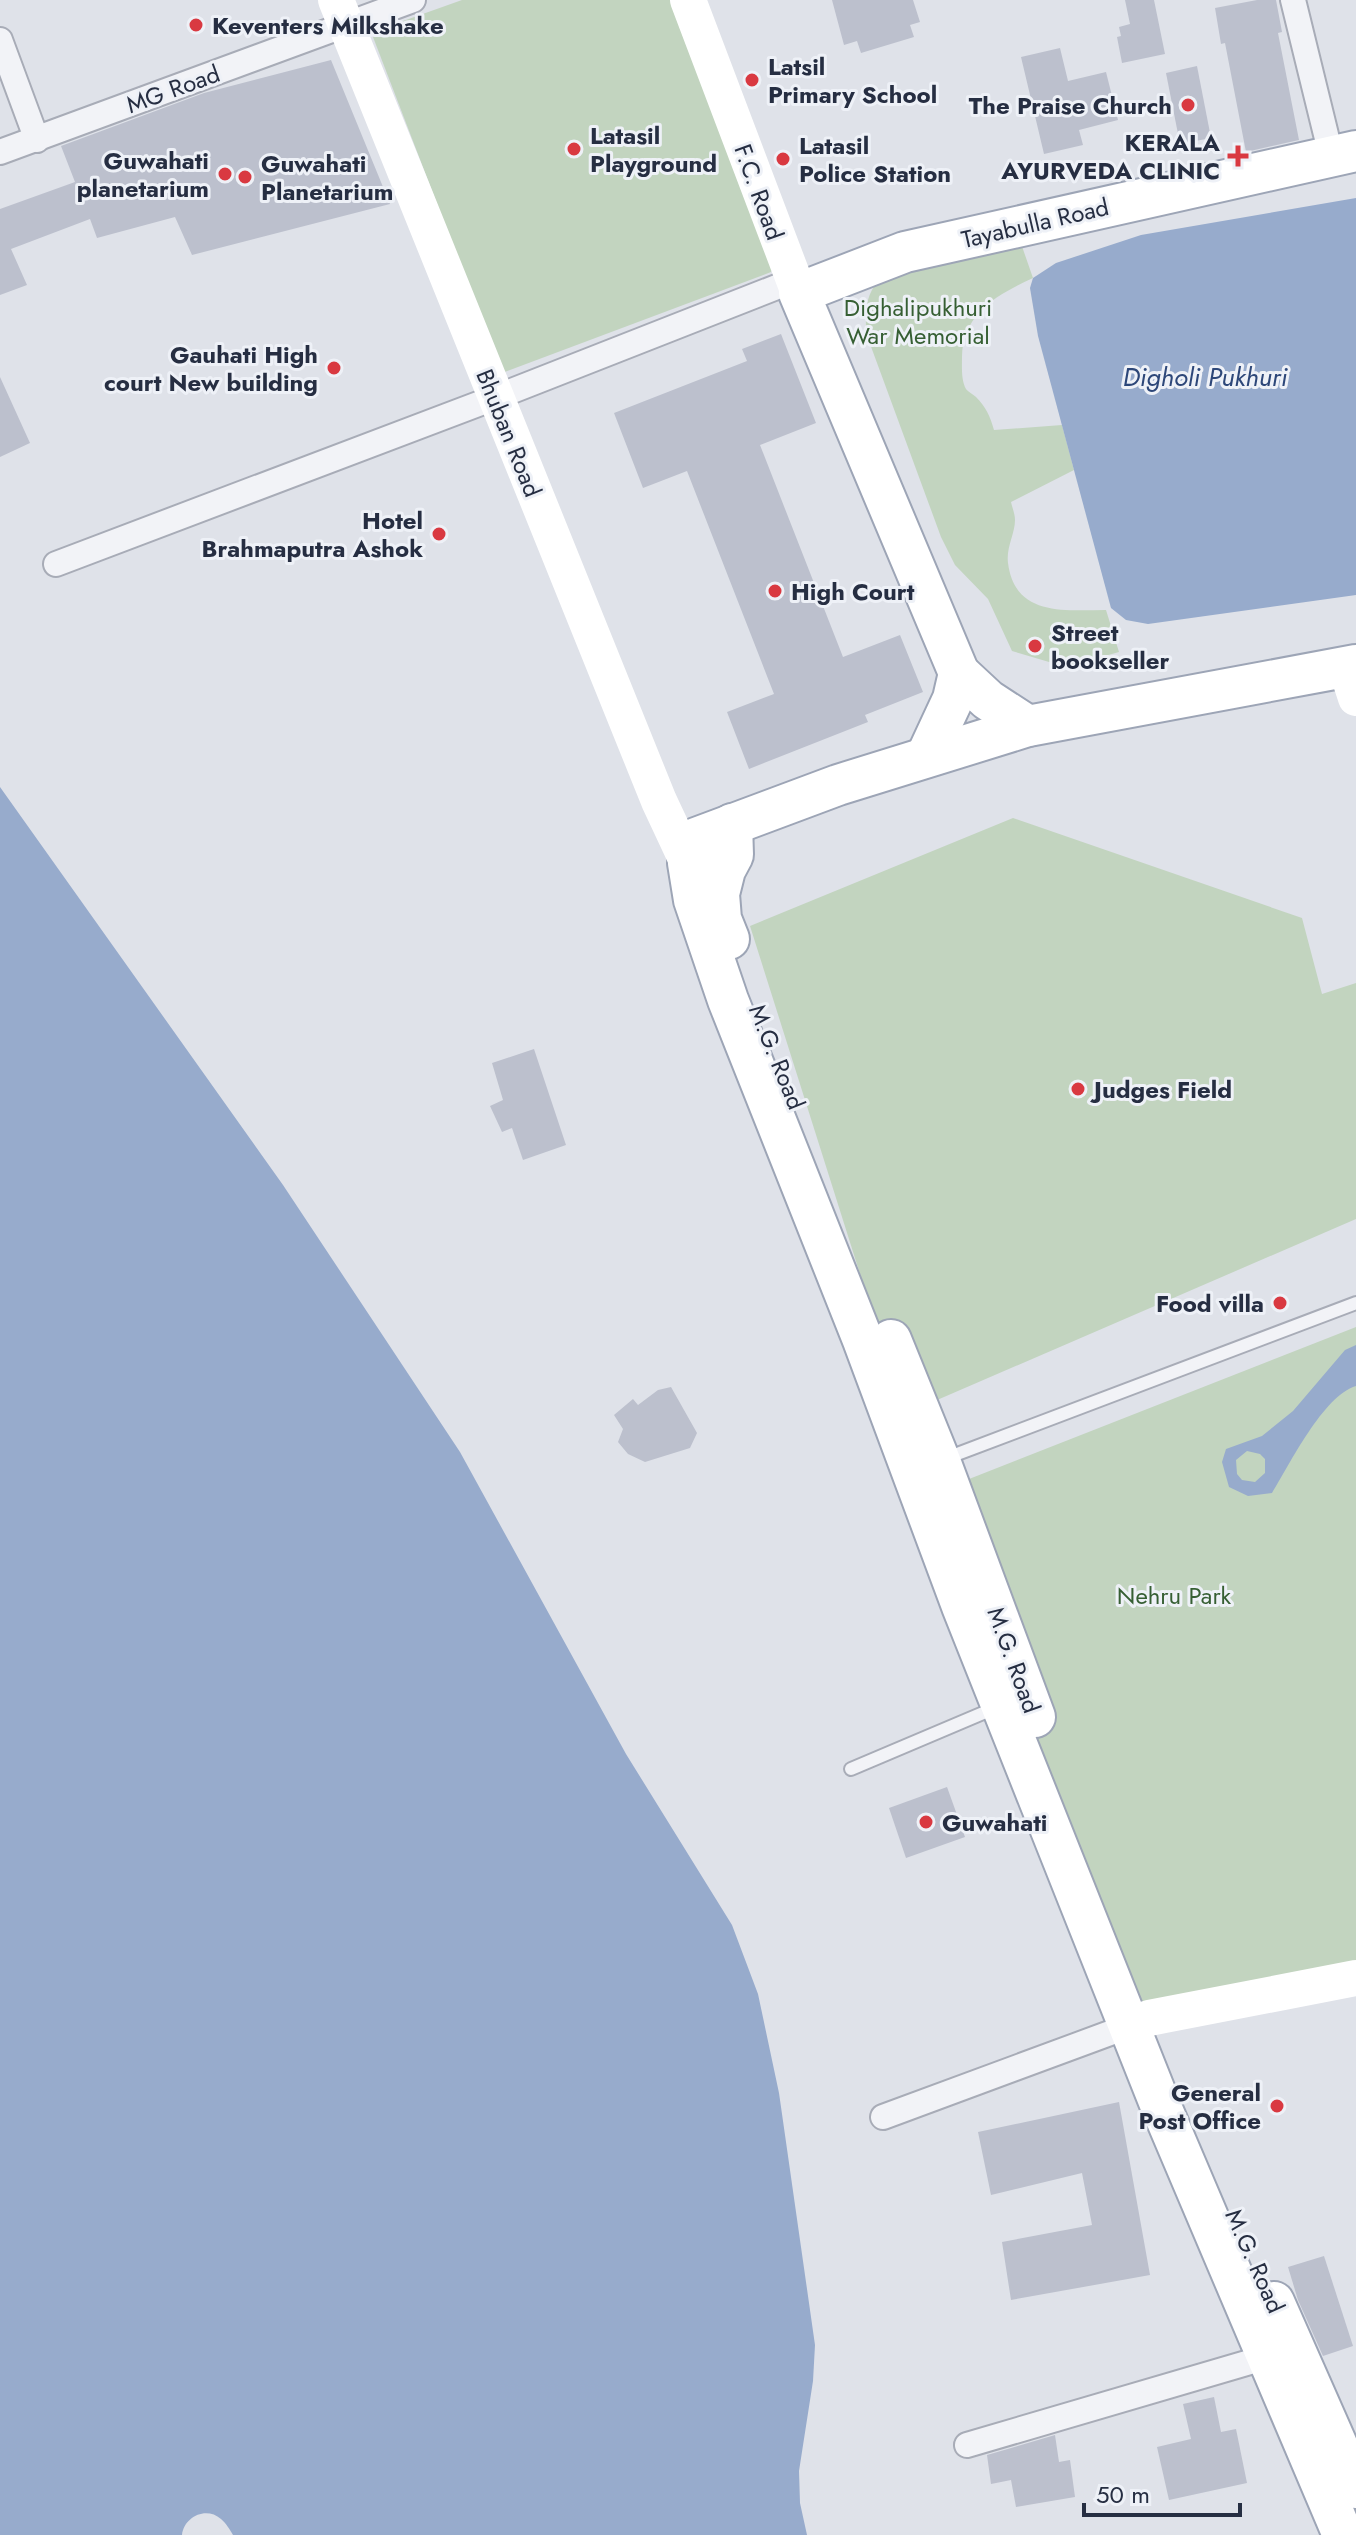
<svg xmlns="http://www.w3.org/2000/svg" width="1356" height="2535" font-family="Jost,sans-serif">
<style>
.green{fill:#c2d4bf}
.water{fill:#97abcc;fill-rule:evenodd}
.building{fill:#bcc0cd}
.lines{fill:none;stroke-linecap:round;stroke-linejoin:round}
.lane-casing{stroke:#a8acb7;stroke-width:16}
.street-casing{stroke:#a8acb7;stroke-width:28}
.primary-casing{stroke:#9da5b6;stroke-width:44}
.lane{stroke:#f2f3f7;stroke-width:12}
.street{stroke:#f2f3f7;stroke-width:24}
.secondary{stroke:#fff;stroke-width:36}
.primary{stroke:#fff;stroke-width:40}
.poi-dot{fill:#d93941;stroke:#eef1f7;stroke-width:3}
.labels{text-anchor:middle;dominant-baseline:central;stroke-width:6;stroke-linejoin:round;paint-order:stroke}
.poi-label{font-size:24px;font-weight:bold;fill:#262e42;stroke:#eef1f7;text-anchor:start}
.street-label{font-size:24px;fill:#262e42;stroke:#eef1f7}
.park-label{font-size:24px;fill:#365f33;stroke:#eef1f7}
.water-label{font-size:26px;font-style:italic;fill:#2d4779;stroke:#eef1f7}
</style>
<rect width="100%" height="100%" fill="#dfe2e9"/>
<!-- green -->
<g class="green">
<path d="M 462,0 L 670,0 L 778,261 L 771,272 L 502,373 L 373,37 L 375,31 Z"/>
<path d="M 1017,232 L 1033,278 C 997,295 963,313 962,357 C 962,366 961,380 966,389 C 968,392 973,394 976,397 C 986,407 990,416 994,430 L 1062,425 L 1074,470 L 1011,502 C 1012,507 1015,514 1015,520 C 1015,534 1006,547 1008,563 C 1015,617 1065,610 1106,610 L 1119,652 L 1066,667 L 1012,651 L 988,599 L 955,565 L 941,537 L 866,333 C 866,313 864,297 879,280 Z"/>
<path d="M 1013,818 L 1302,918 L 1322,994 L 1356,983 L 1356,1219 L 914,1410 L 885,1353 L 750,926 Z"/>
<path d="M 1356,1327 L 1356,1976 L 1148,2018 L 936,1492 Z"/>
</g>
<!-- water -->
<g class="water">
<path d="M 1356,198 L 1356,595 L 1148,624 L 1126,620 L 1111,608 L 1038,336 L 1030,288 L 1033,278 L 1056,263 L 1141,235 Z"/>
<path d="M 0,787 L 283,1185 L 460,1452 L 626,1754 L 732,1925 L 758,1994 L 779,2093 L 815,2345 L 813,2381 L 799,2471 L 800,2503 L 807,2535 L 233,2535 C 230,2530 226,2523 221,2519 C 206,2506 184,2517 182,2535 L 0,2535 Z"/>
<path d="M 1356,1345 L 1356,1386 C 1323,1396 1290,1464 1272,1493 L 1248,1496 L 1229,1487 L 1222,1462 L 1226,1449 L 1262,1436 L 1293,1411 L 1345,1350 ZM 1247,1451 L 1260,1454 L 1265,1459 L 1265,1473 L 1255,1482 L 1242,1480 L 1237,1474 L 1236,1460 Z"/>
</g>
<!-- building -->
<g class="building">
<path d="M 832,0 L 913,0 L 920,22 L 910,25 L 914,37 L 861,53 L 857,41 L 844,45 Z"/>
<path d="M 1125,0 L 1154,0 L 1165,54 L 1122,63 L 1117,37 L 1121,36 L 1119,27 L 1130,24 Z"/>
<path d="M 1257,0 L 1276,0 L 1282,32 L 1278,33 L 1299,140 L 1246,152 L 1225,43 L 1221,44 L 1215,8 Z"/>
<path d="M 1060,48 L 1068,81 L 1106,72 L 1118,120 L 1079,130 L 1083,145 L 1044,154 L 1021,57 Z"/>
<path d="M 331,60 L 390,204 L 192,255 L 175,217 L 97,238 L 90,219 L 11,249 L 27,285 L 0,295 L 0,209 L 75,182 L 61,146 L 204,93 Z"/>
<path d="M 1197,66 L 1211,138 L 1180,144 L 1166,73 Z"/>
<path d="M 781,334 L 816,423 L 760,445 L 843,657 L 900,635 L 923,692 L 865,715 L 868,722 L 749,769 L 727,712 L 774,694 L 687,471 L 643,488 L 614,413 L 747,361 L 742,349 Z"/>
<path d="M 0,377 L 30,443 L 0,457 Z"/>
<path d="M 534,1049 L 566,1145 L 523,1160 L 512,1128 L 502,1132 L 490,1106 L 503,1100 L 492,1063 Z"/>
<path d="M 671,1387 L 697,1433 L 690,1448 L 645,1462 L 628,1454 L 618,1442 L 623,1429 L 614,1415 L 633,1399 L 638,1405 L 658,1390 Z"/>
<path d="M 947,1787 L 965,1837 L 906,1858 L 889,1808 Z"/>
<path d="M 1119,2102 L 1150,2275 L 1011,2300 L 1002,2242 L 1092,2225 L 1082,2173 L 991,2195 L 978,2132 Z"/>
<path d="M 1324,2256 L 1353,2346 L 1323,2356 L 1298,2300 L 1288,2267 Z"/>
<path d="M 1214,2397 L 1221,2432 L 1236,2429 L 1247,2483 L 1169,2500 L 1157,2447 L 1191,2439 L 1183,2404 Z"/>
<path d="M 1055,2435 L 1059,2462 L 1070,2460 L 1075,2497 L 1016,2507 L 1011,2480 L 991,2484 L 987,2455 Z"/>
</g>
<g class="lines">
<!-- lane casing -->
<g class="lane-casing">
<g id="lane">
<path d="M 944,1459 L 1356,1303"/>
<path d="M 851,1769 L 995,1708"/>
</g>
</g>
<!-- street casing -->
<g class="street-casing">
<g id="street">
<path d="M 1293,0 L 1331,155"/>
<path d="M 0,40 L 37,140"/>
<path d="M 0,152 L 413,0"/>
<path d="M 56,564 L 494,398 L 792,281"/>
<path d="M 883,2117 L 1129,2026"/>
<path d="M 967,2445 L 1267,2357"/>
</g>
</g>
<!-- primary casing -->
<g class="primary-casing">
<g id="primary">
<path d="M 959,673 L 988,700 L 1028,726"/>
<path d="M 926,757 L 953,699 L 959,673 L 799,293 L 905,252 L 1356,151"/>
<path d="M 729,939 L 721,919 L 719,894 L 725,870 L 733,855 L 732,824"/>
<path d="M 891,1340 L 940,1461 L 1035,1717"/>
<path d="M 1274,2302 L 1356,2488"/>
<path d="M 1343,2535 L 1162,2109 L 962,1606 L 863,1340 L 728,1000 L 694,900 L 688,863 L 696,838 L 838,785 L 1028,726 L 1356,665"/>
</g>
</g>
<!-- lane -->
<use href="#lane" class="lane"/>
<!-- street -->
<use href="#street" class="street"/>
<!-- secondary -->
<g class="secondary">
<path d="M 336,0 L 659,801 L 688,863 L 701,876"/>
<path d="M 688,0 L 799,293"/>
<path d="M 1346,667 L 1356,698"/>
<path d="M 1129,2026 L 1149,2018 L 1356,1978"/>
</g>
<!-- primary -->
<use href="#primary" class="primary"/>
</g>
<!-- markers -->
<g class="poi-dot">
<circle cx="196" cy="25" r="8"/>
<circle cx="752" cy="80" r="8"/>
<circle cx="1188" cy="105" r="8"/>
<circle cx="574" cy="149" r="8"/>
<path d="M1234 144h8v8h8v8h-8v8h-8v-8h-8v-8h8z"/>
<circle cx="783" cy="159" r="8"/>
<circle cx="225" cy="174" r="8"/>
<circle cx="245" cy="177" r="8"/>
<circle cx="334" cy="368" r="8"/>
<circle cx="439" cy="534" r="8"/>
<circle cx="775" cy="591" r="8"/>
<circle cx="1035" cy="646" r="8"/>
<circle cx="1078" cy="1089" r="8"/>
<circle cx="1280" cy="1303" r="8"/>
<circle cx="926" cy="1822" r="8"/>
<circle cx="1277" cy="2106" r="8"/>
</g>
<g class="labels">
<!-- poi labels -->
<g class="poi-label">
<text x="212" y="25">Keventers Milkshake</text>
<text x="768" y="66">Latsil<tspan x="768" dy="28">Primary School</tspan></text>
<text x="1172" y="105" text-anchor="end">The Praise Church</text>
<text x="590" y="135">Latasil<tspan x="590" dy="28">Playground</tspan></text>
<text x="1220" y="142" text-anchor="end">KERALA<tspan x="1220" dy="28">AYURVEDA CLINIC</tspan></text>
<text x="799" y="145">Latasil<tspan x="799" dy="28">Police Station</tspan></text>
<text x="209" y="160" text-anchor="end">Guwahati<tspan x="209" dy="28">planetarium</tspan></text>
<text x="261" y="163">Guwahati<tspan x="261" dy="28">Planetarium</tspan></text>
<text x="318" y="354" text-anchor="end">Gauhati High<tspan x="318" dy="28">court New building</tspan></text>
<text x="423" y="520" text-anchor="end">Hotel<tspan x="423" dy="28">Brahmaputra Ashok</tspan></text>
<text x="791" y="591">High Court</text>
<text x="1051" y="632">Street<tspan x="1051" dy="28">bookseller</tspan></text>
<text x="1094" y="1089">Judges Field</text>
<text x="1264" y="1303" text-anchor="end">Food villa</text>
<text x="942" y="1822">Guwahati</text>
<text x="1261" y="2092" text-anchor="end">General<tspan x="1261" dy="28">Post Office</tspan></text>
</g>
<!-- street labels -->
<g class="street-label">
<text transform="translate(173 89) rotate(-20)">MG Road</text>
<text transform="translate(759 192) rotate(70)">F.C. Road</text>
<text transform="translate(1035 223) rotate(-13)">Tayabulla Road</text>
<text transform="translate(509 433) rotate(68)">Bhuban Road</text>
<text transform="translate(777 1057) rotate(68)">M.G. Road</text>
<text transform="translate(1014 1660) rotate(70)">M.G. Road</text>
<text transform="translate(1255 2261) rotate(66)">M.G. Road</text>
</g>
<!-- park labels -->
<g class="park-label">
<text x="918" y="307">Dighalipukhuri<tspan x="918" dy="28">War Memorial</tspan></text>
<text x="1174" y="1595">Nehru Park</text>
</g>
<!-- water labels -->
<g class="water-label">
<text x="1205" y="377">Digholi Pukhuri</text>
</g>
</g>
<!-- scale -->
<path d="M1084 2503v12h156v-12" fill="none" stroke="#262e42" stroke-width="4"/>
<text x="1096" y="2503" font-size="24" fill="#262e42" stroke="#eef1f7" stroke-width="6" paint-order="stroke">50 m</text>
</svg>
